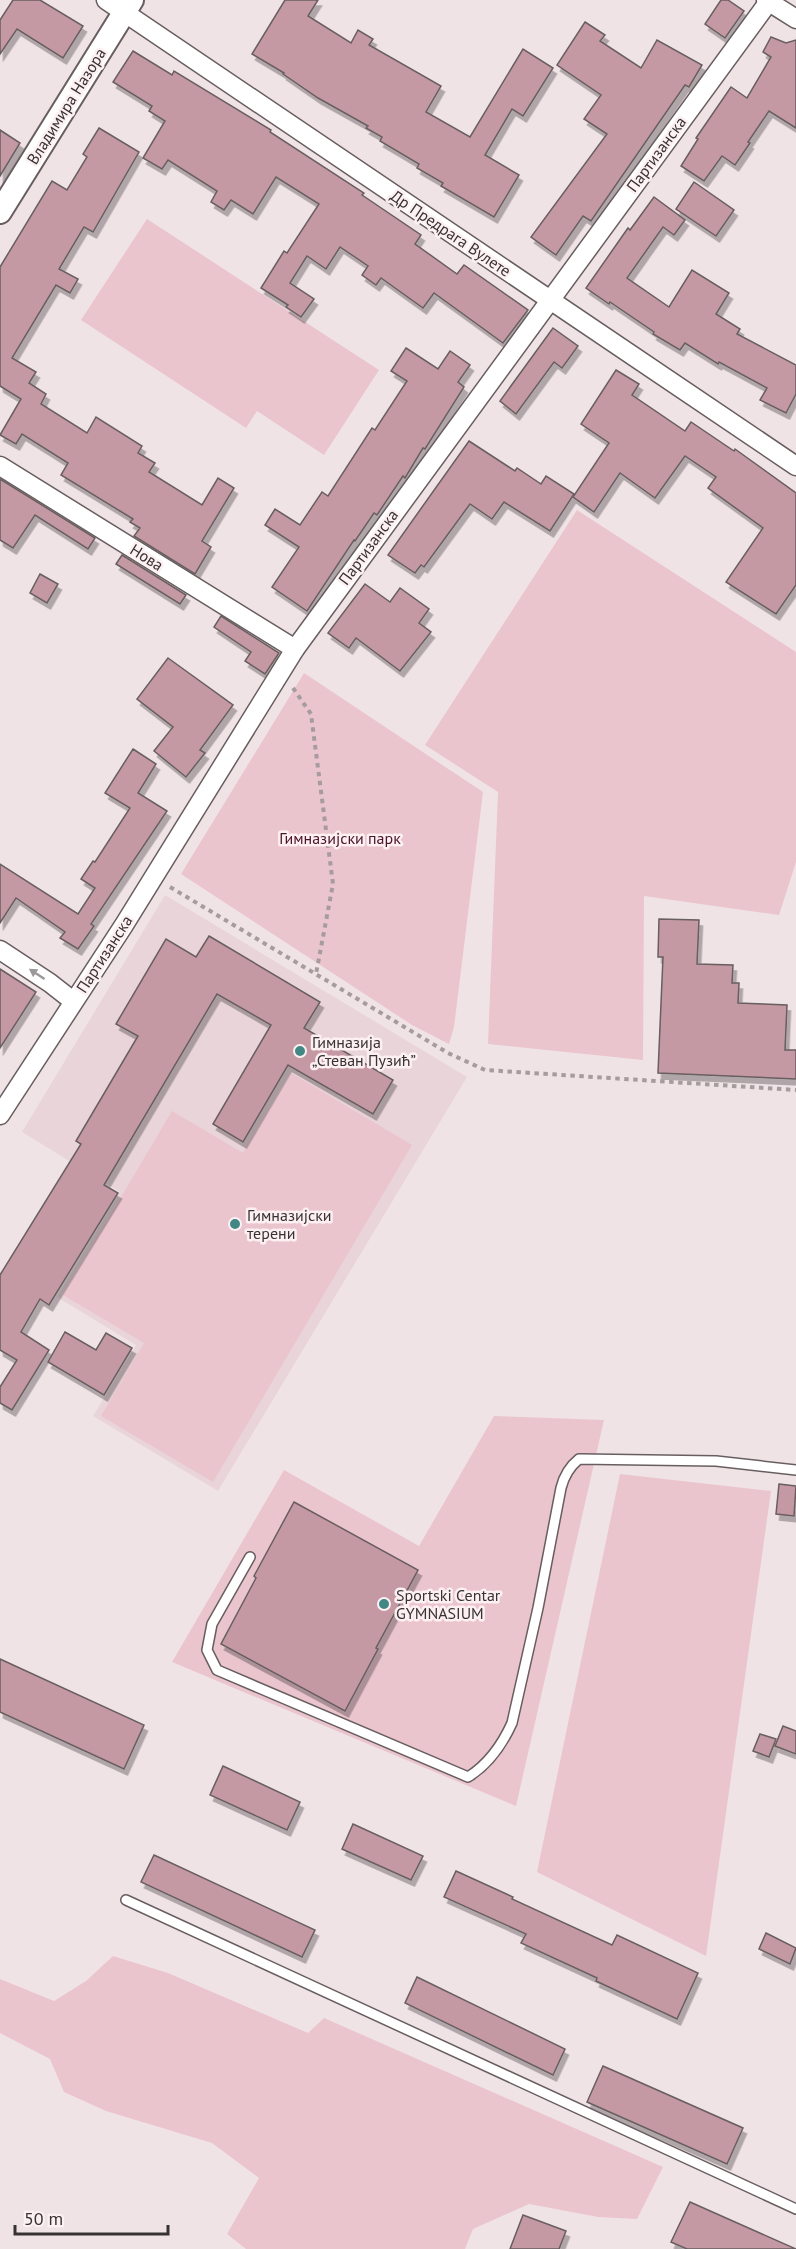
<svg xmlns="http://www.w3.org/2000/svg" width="796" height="2249" font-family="'PT Sans',sans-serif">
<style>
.built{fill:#e8d4d9}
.green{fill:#ebc5ce}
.building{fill:#c599a4;stroke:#685e60;stroke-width:1.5;filter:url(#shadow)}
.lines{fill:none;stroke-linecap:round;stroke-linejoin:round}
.service-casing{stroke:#685e60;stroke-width:12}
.minor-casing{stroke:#685e60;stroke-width:21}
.tertiary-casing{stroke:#685e60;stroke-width:26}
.path{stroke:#a69c9f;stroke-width:4;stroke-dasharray:4.5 4.5;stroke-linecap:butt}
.service{stroke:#fff;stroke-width:9}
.minor{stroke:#fff;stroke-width:18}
.tertiary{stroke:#fff;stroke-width:22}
.oneway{fill:#9b9899}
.poi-dot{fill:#418885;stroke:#fdf0f3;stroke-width:2}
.labels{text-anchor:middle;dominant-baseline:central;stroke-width:5;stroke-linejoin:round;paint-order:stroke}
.street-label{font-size:16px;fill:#373233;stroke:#fdf0f3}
.park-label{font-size:16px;fill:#4b1528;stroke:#fdf0f3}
.poi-label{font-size:16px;fill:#373233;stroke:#fdf0f3;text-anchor:start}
</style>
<defs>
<filter id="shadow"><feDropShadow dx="3.5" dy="6" stdDeviation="0" flood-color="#0004"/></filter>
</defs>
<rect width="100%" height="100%" fill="#f0e3e6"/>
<!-- built -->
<path class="built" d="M 165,895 L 467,1077 L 218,1491 L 93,1416 L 136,1345 L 57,1297 L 120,1192 L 22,1132 Z"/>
<!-- green -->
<g class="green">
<path d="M 147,219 L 379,370 L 324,455 L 257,411 L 246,428 L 81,320 Z"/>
<path d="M 577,510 L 796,652 L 796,862 L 779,915 L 644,896 L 643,1060 L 488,1044 L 498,792 L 425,745 Z"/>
<path d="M 304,673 L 483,792 L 454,1027 L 449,1044 L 412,1025 L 181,874 Z"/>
<path d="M 291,1073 L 412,1145 L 213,1482 L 101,1416 L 144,1343 L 63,1295 L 172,1111 L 243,1153 Z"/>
<path d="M 494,1416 L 604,1420 L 516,1806 L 172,1662 L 284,1470 L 419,1546 Z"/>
<path d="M 620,1474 L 771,1491 L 706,1956 L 537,1872 Z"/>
<path d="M 113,1956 L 168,1973 L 308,2033 L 324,2018 L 663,2167 L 637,2219 L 598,2217 L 529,2204 L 473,2229 L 465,2249 L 246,2249 L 227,2234 L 259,2178 L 212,2143 L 106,2111 L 64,2092 L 50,2059 L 0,2033 L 0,1979 L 54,2001 L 86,1981 Z"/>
</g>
<!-- building -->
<g class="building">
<path d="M 13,0 L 40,0 L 83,26 L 63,58 L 17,29 L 0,54 L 0,20 Z"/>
<path d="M 285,0 L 318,0 L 308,16 L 351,43 L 358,30 L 373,39 L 369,45 L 441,86 L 426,112 L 470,137 L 523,49 L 553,68 L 523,116 L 512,109 L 485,155 L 519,175 L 494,217 L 441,186 L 443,183 L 417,168 L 419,164 L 380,141 L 382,137 L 366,128 L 368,126 L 318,98 L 283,74 L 284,73 L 252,54 Z"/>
<path d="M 721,0 L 728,0 L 744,11 L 725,38 L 705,24 Z"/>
<path d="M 585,22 L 605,35 L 600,41 L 641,68 L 657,40 L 702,65 L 689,87 L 685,85 L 591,221 L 583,216 L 556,255 L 531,237 L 607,134 L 584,119 L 601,95 L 557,65 Z"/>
<path d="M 771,37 L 786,43 L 796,40 L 796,128 L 769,111 L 748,142 L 750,143 L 735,165 L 722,156 L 704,181 L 681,166 L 698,139 L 696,138 L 731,87 L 747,98 L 771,57 L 763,52 Z"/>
<path d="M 133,51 L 172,75 L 174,71 L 271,130 L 270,132 L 364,193 L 362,195 L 421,235 L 415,244 L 457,274 L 464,265 L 528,310 L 503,343 L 434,293 L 423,308 L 381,278 L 376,285 L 362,275 L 368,266 L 340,247 L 326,269 L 307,256 L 290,283 L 314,299 L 301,317 L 286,307 L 288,305 L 261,288 L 284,251 L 287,253 L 319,204 L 276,177 L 253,214 L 231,200 L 224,210 L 211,202 L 217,191 L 168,160 L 162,169 L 143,158 L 165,121 L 149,111 L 152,106 L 113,82 Z"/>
<path d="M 99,128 L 139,152 L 93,232 L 84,227 L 59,269 L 78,279 L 70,293 L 56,285 L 12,358 L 36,372 L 29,383 L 46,394 L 41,404 L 87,433 L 96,417 L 142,446 L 138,453 L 155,463 L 149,472 L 202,505 L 218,478 L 234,488 L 202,541 L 211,547 L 195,574 L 134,536 L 140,528 L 130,522 L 133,519 L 61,475 L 68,463 L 22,434 L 16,444 L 0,435 L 21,399 L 0,386 L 0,267 L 52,181 L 67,190 L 87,157 L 83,154 Z"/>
<path d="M 0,130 L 20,143 L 0,176 Z"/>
<path d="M 694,182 L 734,210 L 716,236 L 676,209 Z"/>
<path d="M 654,197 L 685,220 L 674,235 L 663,227 L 627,278 L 669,307 L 692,270 L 729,293 L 716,314 L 740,329 L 737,334 L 796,365 L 796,394 L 786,413 L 760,400 L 767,388 L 719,362 L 718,364 L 685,343 L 680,350 L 653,334 L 654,332 L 610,302 L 609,304 L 586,288 L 628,228 L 630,230 Z"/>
<path d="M 553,328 L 578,346 L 562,368 L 554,362 L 516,414 L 500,401 Z"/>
<path d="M 406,348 L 438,369 L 450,351 L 470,365 L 458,382 L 464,387 L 425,449 L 423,448 L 405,478 L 403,476 L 377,515 L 374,513 L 355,541 L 354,540 L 307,611 L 272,587 L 299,547 L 265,525 L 275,509 L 300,525 L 322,492 L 328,496 L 372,428 L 375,430 L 407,381 L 391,371 Z"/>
<path d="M 616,370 L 639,384 L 632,395 L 685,431 L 691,422 L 734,451 L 735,449 L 796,493 L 796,585 L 776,614 L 726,582 L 763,528 L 708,488 L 716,477 L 685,456 L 655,498 L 620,473 L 594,512 L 573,497 L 609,443 L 581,424 Z"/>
<path d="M 469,441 L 515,471 L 517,468 L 541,484 L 546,476 L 574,494 L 550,531 L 504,502 L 492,519 L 470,504 L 424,567 L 421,565 L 415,573 L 388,555 Z"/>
<path d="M 0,479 L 95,538 L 88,549 L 35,515 L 13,548 L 0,540 Z"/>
<path d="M 122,555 L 186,595 L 180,604 L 116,564 Z"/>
<path d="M 40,574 L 58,584 L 47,603 L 30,593 Z"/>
<path d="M 365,584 L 390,602 L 400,588 L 429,609 L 419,623 L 431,632 L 400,671 L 356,638 L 349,648 L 328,633 Z"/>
<path d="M 221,616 L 279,653 L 265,674 L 245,661 L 251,652 L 214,627 Z"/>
<path d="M 168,658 L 233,705 L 200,750 L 205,753 L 186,777 L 154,751 L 173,727 L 137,699 Z"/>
<path d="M 133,749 L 156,764 L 138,793 L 167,811 L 91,924 L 94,926 L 78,949 L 60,938 L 65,932 L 16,898 L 0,923 L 0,864 L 78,914 L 95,888 L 81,879 L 93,861 L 95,862 L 130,808 L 105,793 Z"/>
<path d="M 659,919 L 699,920 L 697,964 L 733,965 L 732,983 L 739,983 L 738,1003 L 787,1005 L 785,1050 L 796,1050 L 796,1079 L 658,1073 L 663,957 L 658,957 Z"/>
<path d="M 209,936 L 320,1002 L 304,1028 L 393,1080 L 373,1114 L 288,1065 L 243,1142 L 213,1124 L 271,1025 L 217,994 L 104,1185 L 118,1193 L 49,1305 L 40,1299 L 21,1332 L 49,1350 L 12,1410 L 0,1403 L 0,1387 L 17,1360 L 0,1350 L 0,1275 L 81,1144 L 76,1141 L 138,1036 L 116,1024 L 166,939 L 196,957 Z"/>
<path d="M 0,969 L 36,992 L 0,1048 Z"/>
<path d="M 65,1332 L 96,1350 L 106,1333 L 132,1348 L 104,1395 L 48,1362 Z"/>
<path d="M 779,1484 L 796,1486 L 794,1516 L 776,1514 Z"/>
<path d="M 294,1502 L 418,1570 L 376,1648 L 378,1649 L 345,1711 L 221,1644 L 256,1578 L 254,1576 Z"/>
<path d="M 0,1659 L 144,1725 L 124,1769 L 0,1712 Z"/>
<path d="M 783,1726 L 796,1731 L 796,1754 L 775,1746 Z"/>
<path d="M 760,1734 L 776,1739 L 769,1757 L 753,1751 Z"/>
<path d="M 223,1766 L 300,1802 L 287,1830 L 210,1795 Z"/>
<path d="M 353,1824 L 423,1856 L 411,1880 L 342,1849 Z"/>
<path d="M 154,1855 L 315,1930 L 302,1957 L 141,1882 Z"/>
<path d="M 456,1871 L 513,1897 L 512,1899 L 612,1945 L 617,1935 L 698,1973 L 677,2019 L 596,1981 L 597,1978 L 521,1943 L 526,1934 L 444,1897 Z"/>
<path d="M 766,1933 L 796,1948 L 790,1964 L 759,1949 Z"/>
<path d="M 417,1977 L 565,2049 L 553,2075 L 405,2003 Z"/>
<path d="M 603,2066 L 743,2128 L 727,2164 L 587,2102 Z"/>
<path d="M 690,2202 L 796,2249 L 687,2249 L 671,2242 Z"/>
<path d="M 523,2215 L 566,2231 L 559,2249 L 510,2249 Z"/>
</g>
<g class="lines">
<!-- service casing -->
<g class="service-casing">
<g id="service">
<path d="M 250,1557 L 212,1624 L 207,1650 L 217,1670 L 468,1777 C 489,1764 502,1745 512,1723 L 538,1608 L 561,1488 C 564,1476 569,1467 579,1459 L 716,1461 L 796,1470"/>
<path d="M 126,1900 L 796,2209"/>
</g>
</g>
<!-- minor casing -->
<g class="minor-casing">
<g id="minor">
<path d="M 106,0 L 796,466"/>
<path d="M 766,0 L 796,19"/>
<path d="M 0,466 L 295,649"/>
<path d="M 0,950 L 50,983 L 73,1001"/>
<path d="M 0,1115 L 124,925 L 295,649 L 770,0"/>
</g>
</g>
<!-- tertiary casing -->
<g class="tertiary-casing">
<path id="tertiary" d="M 0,212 L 132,0"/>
</g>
<!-- path -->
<g class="path">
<path d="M 293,688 L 311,714 L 333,884 L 316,974"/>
<path d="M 170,887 L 448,1053 L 485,1070 L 796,1090"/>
</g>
<!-- service -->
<use href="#service" class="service"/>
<!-- minor -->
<use href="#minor" class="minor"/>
<!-- tertiary -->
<use href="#tertiary" class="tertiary"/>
</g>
<!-- one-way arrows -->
<defs><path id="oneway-solid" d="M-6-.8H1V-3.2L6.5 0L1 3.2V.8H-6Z" transform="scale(1.5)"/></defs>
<use class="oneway" href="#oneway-solid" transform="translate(37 974) rotate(-147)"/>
<!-- markers -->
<g class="poi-dot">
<circle cx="300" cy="1051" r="6"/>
<circle cx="235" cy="1224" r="6"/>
<circle cx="384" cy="1604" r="6"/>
</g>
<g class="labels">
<!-- street labels -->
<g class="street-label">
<text transform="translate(66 106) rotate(-58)">Владимира Назора</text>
<text transform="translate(656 154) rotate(-54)">Партизанска</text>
<text transform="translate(451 233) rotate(34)">Др Предрага Вулете</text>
<text transform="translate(368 547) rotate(-54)">Партизанска</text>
<text transform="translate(147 557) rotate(32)">Нова</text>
<text transform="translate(104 954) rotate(-57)">Партизанска</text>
</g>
<!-- park labels -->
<g class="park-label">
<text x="340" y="838">Гимназијски парк</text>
</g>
<!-- poi labels -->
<g class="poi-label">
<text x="312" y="1042">Гимназија<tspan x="312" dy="18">„Стеван Пузић”</tspan></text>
<text x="247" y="1215">Гимназијски<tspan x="247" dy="18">терени</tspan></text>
<text x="396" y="1595">Sportski Centar<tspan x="396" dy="18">GYMNASIUM</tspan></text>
</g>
</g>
<!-- scale -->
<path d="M15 2225v9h153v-9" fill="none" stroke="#373233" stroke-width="3"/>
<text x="24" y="2225" font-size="18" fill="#373233" stroke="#fdf0f3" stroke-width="4.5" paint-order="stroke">50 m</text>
</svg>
